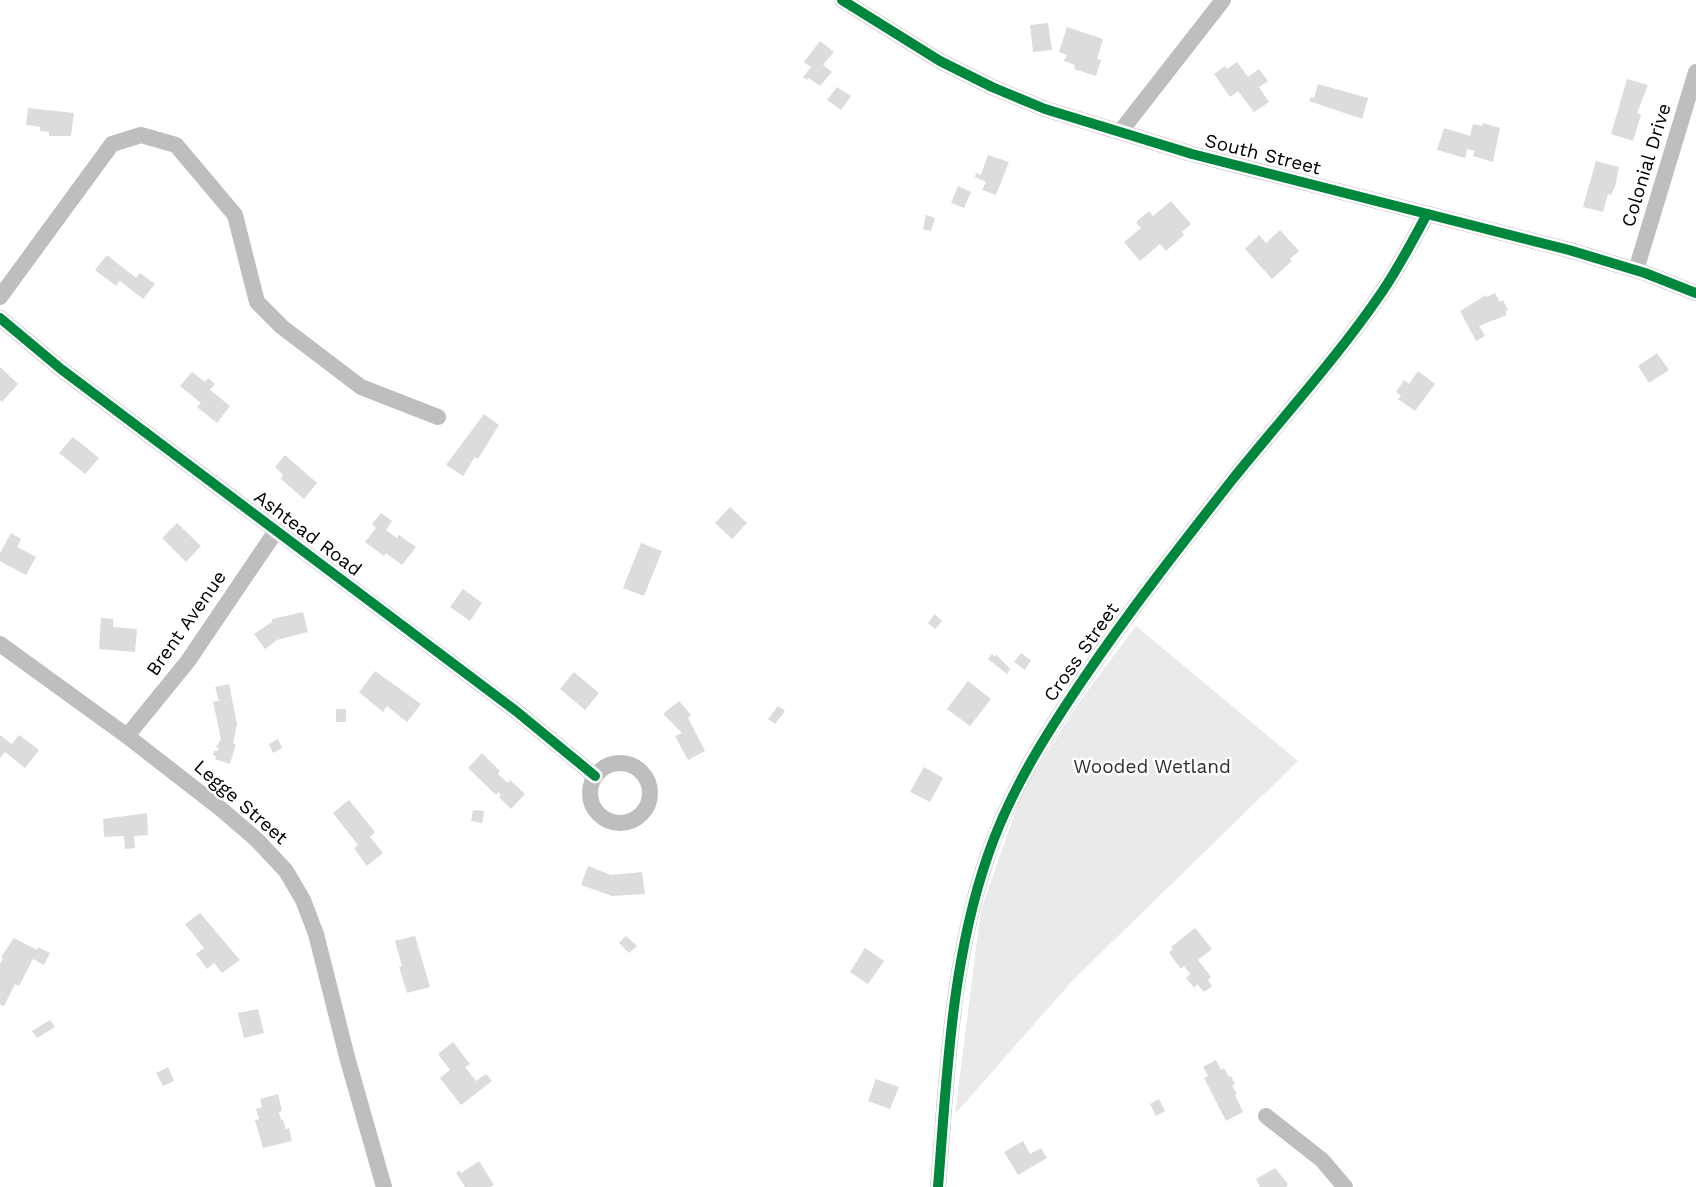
<svg xmlns="http://www.w3.org/2000/svg" width="1696" height="1187" font-family="'Work Sans',sans-serif">
<style>
.green{fill:#eaeaea}
.building{fill:#dcdcdc}
.lines{fill:none;stroke-linecap:round;stroke-linejoin:round}
.minor{stroke:#bebebe;stroke-width:16}
.cycleway-casing{stroke:#fff;stroke-width:15}
.cycleway{stroke:#00873e;stroke-width:10}
.labels{text-anchor:middle;dominant-baseline:central;stroke-width:5;stroke-linejoin:round;paint-order:stroke}
.street-label{font-size:19px;fill:#000;stroke:#fff}
.park-label{font-size:19px;fill:#2f2f2f;stroke:#fff}
</style>
<rect width="100%" height="100%" fill="#fff"/>
<!-- green -->
<path class="green" d="M 1136,626 L 1298,761 L 1074,979 L 955,1114 L 981,909 L 1023,790 L 1079,702 Z"/>
<!-- building -->
<g class="building">
<path d="M 1048,23 L 1052,50 L 1033,52 L 1030,25 Z"/>
<path d="M 1067,27 L 1103,39 L 1097,59 L 1101,60 L 1096,76 L 1074,69 L 1075,65 L 1064,61 L 1067,55 L 1059,52 Z"/>
<path d="M 820,41 L 834,52 L 823,65 L 832,72 L 820,86 L 809,78 L 807,80 L 803,77 L 811,67 L 804,62 Z"/>
<path d="M 1237,62 L 1248,77 L 1259,69 L 1268,81 L 1259,87 L 1269,102 L 1254,112 L 1238,91 L 1230,97 L 1214,74 L 1225,66 L 1227,69 Z"/>
<path d="M 1627,79 L 1648,85 L 1637,113 L 1641,115 L 1633,141 L 1611,134 Z"/>
<path d="M 1318,84 L 1368,98 L 1362,119 L 1309,101 L 1311,97 L 1314,98 Z"/>
<path d="M 837,87 L 851,96 L 841,110 L 827,100 Z"/>
<path d="M 28,108 L 74,113 L 71,136 L 49,136 L 49,132 L 40,131 L 40,127 L 26,125 Z"/>
<path d="M 1483,123 L 1500,128 L 1493,162 L 1473,156 L 1475,151 L 1467,149 L 1465,158 L 1437,150 L 1444,128 L 1470,136 L 1473,124 L 1482,126 Z"/>
<path d="M 988,155 L 1009,162 L 996,195 L 982,190 L 986,182 L 975,177 L 976,173 L 981,175 Z"/>
<path d="M 1596,161 L 1619,167 L 1615,187 L 1611,195 L 1608,194 L 1603,212 L 1583,207 Z"/>
<path d="M 958,186 L 971,192 L 964,208 L 951,203 Z"/>
<path d="M 1171,201 L 1191,224 L 1182,232 L 1184,235 L 1166,251 L 1160,244 L 1140,261 L 1124,242 L 1141,228 L 1136,222 L 1149,211 L 1153,216 Z"/>
<path d="M 926,215 L 935,218 L 931,231 L 923,229 Z"/>
<path d="M 1280,230 L 1299,251 L 1290,259 L 1292,261 L 1272,279 L 1245,249 L 1259,235 L 1266,243 Z"/>
<path d="M 107,255 L 136,278 L 140,273 L 155,284 L 143,299 L 120,281 L 116,286 L 95,270 Z"/>
<path d="M 1495,293 L 1500,302 L 1503,300 L 1508,310 L 1505,312 L 1507,315 L 1479,326 L 1485,336 L 1476,341 L 1460,311 L 1486,295 L 1487,297 Z"/>
<path d="M 1657,353 L 1669,370 L 1649,383 L 1638,366 Z"/>
<path d="M 0,367 L 18,384 L 2,402 L 0,400 Z"/>
<path d="M 1418,371 L 1435,384 L 1415,411 L 1398,399 L 1401,396 L 1396,392 L 1404,380 L 1409,384 Z"/>
<path d="M 192,372 L 205,382 L 208,378 L 215,384 L 210,390 L 230,406 L 217,423 L 197,407 L 201,403 L 180,386 Z"/>
<path d="M 484,414 L 499,425 L 478,459 L 475,457 L 463,476 L 446,465 Z"/>
<path d="M 73,437 L 99,458 L 85,474 L 59,453 Z"/>
<path d="M 285,455 L 317,483 L 304,499 L 281,479 L 283,475 L 275,467 Z"/>
<path d="M 730,507 L 747,523 L 732,539 L 715,523 Z"/>
<path d="M 381,513 L 392,521 L 386,530 L 397,538 L 399,535 L 416,547 L 402,565 L 386,553 L 384,556 L 365,542 L 376,528 L 372,524 Z"/>
<path d="M 177,523 L 201,546 L 186,562 L 162,538 Z"/>
<path d="M 11,533 L 21,539 L 17,547 L 36,557 L 26,575 L 0,561 L 0,553 Z"/>
<path d="M 641,543 L 662,551 L 644,596 L 623,588 Z"/>
<path d="M 463,589 L 482,603 L 470,621 L 450,607 Z"/>
<path d="M 303,612 L 308,632 L 277,640 L 265,649 L 254,634 L 272,622 L 272,619 Z"/>
<path d="M 935,614 L 942,621 L 935,629 L 928,623 Z"/>
<path d="M 101,618 L 113,619 L 113,627 L 137,629 L 135,652 L 99,649 Z"/>
<path d="M 1021,653 L 1031,660 L 1025,670 L 1014,662 Z"/>
<path d="M 992,654 L 995,657 L 996,654 L 1010,669 L 1007,674 L 988,659 Z"/>
<path d="M 375,671 L 421,704 L 407,722 L 387,706 L 383,712 L 359,692 Z"/>
<path d="M 574,672 L 599,693 L 585,710 L 560,689 Z"/>
<path d="M 968,681 L 991,699 L 970,726 L 947,709 Z"/>
<path d="M 229,684 L 237,724 L 233,744 L 236,744 L 230,764 L 215,759 L 216,756 L 213,755 L 214,751 L 217,751 L 219,748 L 216,747 L 221,739 L 213,702 L 219,701 L 215,687 Z"/>
<path d="M 679,701 L 691,715 L 688,718 L 705,751 L 688,760 L 675,736 L 682,733 L 663,714 Z"/>
<path d="M 778,706 L 785,711 L 775,724 L 768,719 Z"/>
<rect x="336" y="709" width="10" height="13"/>
<path d="M 0,735 L 12,744 L 19,735 L 39,750 L 25,768 L 5,752 L 0,758 Z"/>
<path d="M 278,739 L 282,748 L 273,753 L 269,744 Z"/>
<path d="M 482,753 L 500,771 L 498,774 L 508,783 L 510,780 L 525,794 L 511,809 L 499,797 L 501,795 L 498,792 L 496,795 L 468,768 Z"/>
<path d="M 924,767 L 943,778 L 930,802 L 910,792 Z"/>
<path d="M 349,800 L 375,832 L 370,837 L 383,853 L 367,866 L 354,848 L 358,845 L 333,813 Z"/>
<path d="M 473,810 L 484,811 L 482,823 L 471,821 Z"/>
<path d="M 147,813 L 148,835 L 134,836 L 135,848 L 125,849 L 124,836 L 104,837 L 103,819 Z"/>
<path d="M 588,866 L 611,875 L 642,872 L 645,894 L 612,896 L 581,885 Z"/>
<path d="M 200,913 L 240,960 L 222,973 L 214,963 L 207,969 L 196,954 L 204,948 L 185,924 Z"/>
<path d="M 1195,928 L 1212,949 L 1198,960 L 1211,977 L 1208,980 L 1212,986 L 1204,992 L 1197,984 L 1194,988 L 1186,978 L 1190,974 L 1184,966 L 1181,969 L 1169,953 L 1173,949 L 1171,947 Z"/>
<path d="M 415,936 L 430,987 L 407,993 L 399,967 L 402,966 L 395,941 Z"/>
<path d="M 626,936 L 637,946 L 629,953 L 619,943 Z"/>
<path d="M 14,938 L 37,950 L 38,947 L 50,953 L 44,965 L 33,959 L 19,986 L 15,984 L 4,1006 L 0,1005 L 0,964 L 3,958 L 1,957 Z"/>
<path d="M 865,948 L 884,961 L 868,984 L 850,972 Z"/>
<path d="M 258,1009 L 264,1033 L 244,1038 L 238,1013 Z"/>
<path d="M 50,1020 L 55,1027 L 37,1038 L 32,1031 Z"/>
<path d="M 453,1042 L 470,1064 L 465,1067 L 476,1081 L 486,1074 L 492,1081 L 461,1105 L 440,1078 L 450,1070 L 438,1054 Z"/>
<path d="M 1216,1060 L 1221,1070 L 1224,1068 L 1229,1077 L 1231,1076 L 1235,1084 L 1232,1085 L 1237,1094 L 1235,1095 L 1243,1112 L 1226,1121 L 1204,1078 L 1208,1076 L 1203,1067 Z"/>
<path d="M 168,1067 L 174,1081 L 163,1086 L 156,1073 Z"/>
<path d="M 876,1079 L 899,1087 L 890,1109 L 868,1101 Z"/>
<path d="M 278,1094 L 282,1111 L 279,1112 L 281,1120 L 283,1120 L 286,1129 L 289,1128 L 292,1141 L 263,1148 L 255,1120 L 259,1119 L 256,1109 L 262,1107 L 260,1099 Z"/>
<path d="M 1159,1099 L 1165,1111 L 1156,1116 L 1150,1104 Z"/>
<path d="M 1023,1141 L 1030,1154 L 1041,1148 L 1047,1158 L 1018,1175 L 1004,1152 Z"/>
<path d="M 479,1161 L 494,1185 L 490,1187 L 465,1187 L 456,1173 L 460,1170 L 461,1173 Z"/>
<path d="M 1275,1168 L 1288,1184 L 1286,1187 L 1260,1187 L 1256,1179 Z"/>
</g>
<g class="lines">
<!-- minor -->
<g class="minor">
<path d="M 842,0 L 940,61 L 992,87 L 1045,109 L 1192,154 L 1569,250 L 1645,273 L 1696,293"/>
<path d="M 1120,132 L 1223,0"/>
<path d="M 1636,270 L 1696,72"/>
<path d="M 0,297 L 112,144 L 141,135 L 176,145 L 235,215 L 257,302 L 282,327 L 361,387 L 438,417"/>
<path d="M 0,318 L 61,369 L 516,711 L 595,776"/>
<path d="M 0,644 L 127,736 L 221,809 L 257,840 L 286,871 L 303,900 L 316,934 L 347,1057 L 384,1187"/>
<path d="M 127,736 L 188,661 L 276,531"/>
<circle cx="620" cy="793" r="30"/>
<path d="M 1266,1116 L 1322,1160 L 1345,1187"/>
<path d="M 938,1187 C 947,1076 951,961 988,855 C 1010,791 1046,734 1084,678 C 1130,610 1181,545 1232,480 C 1282,418 1337,358 1382,292 C 1399,267 1413,240 1427,214"/>
</g>
<!-- cycleway casing -->
<g class="cycleway-casing">
<g id="cycleway">
<path d="M 842,0 L 940,61 L 992,87 L 1045,109 L 1192,154 L 1569,250 L 1645,273 L 1696,293"/>
<path d="M 0,318 L 61,369 L 516,711 L 595,776"/>
<path d="M 938,1187 C 947,1076 951,961 988,855 C 1010,791 1046,734 1084,678 C 1130,610 1181,545 1232,480 C 1282,418 1337,358 1382,292 C 1399,267 1413,240 1427,214"/>
</g>
</g>
<!-- cycleway -->
<use href="#cycleway" class="cycleway"/>
</g>
<g class="labels">
<!-- street labels -->
<g class="street-label">
<text transform="translate(1263 154) rotate(14)">South Street</text>
<text transform="translate(1646 165) rotate(-73)">Colonial Drive</text>
<text transform="translate(308 533) rotate(37)">Ashtead Road</text>
<text transform="translate(186 623) rotate(-55)">Brent Avenue</text>
<text transform="translate(1081 652) rotate(-55)">Cross Street</text>
<text transform="translate(241 802) rotate(41)">Legge Street</text>
</g>
<!-- park labels -->
<g class="park-label">
<text x="1152" y="766">Wooded Wetland</text>
</g>
</g>
</svg>
